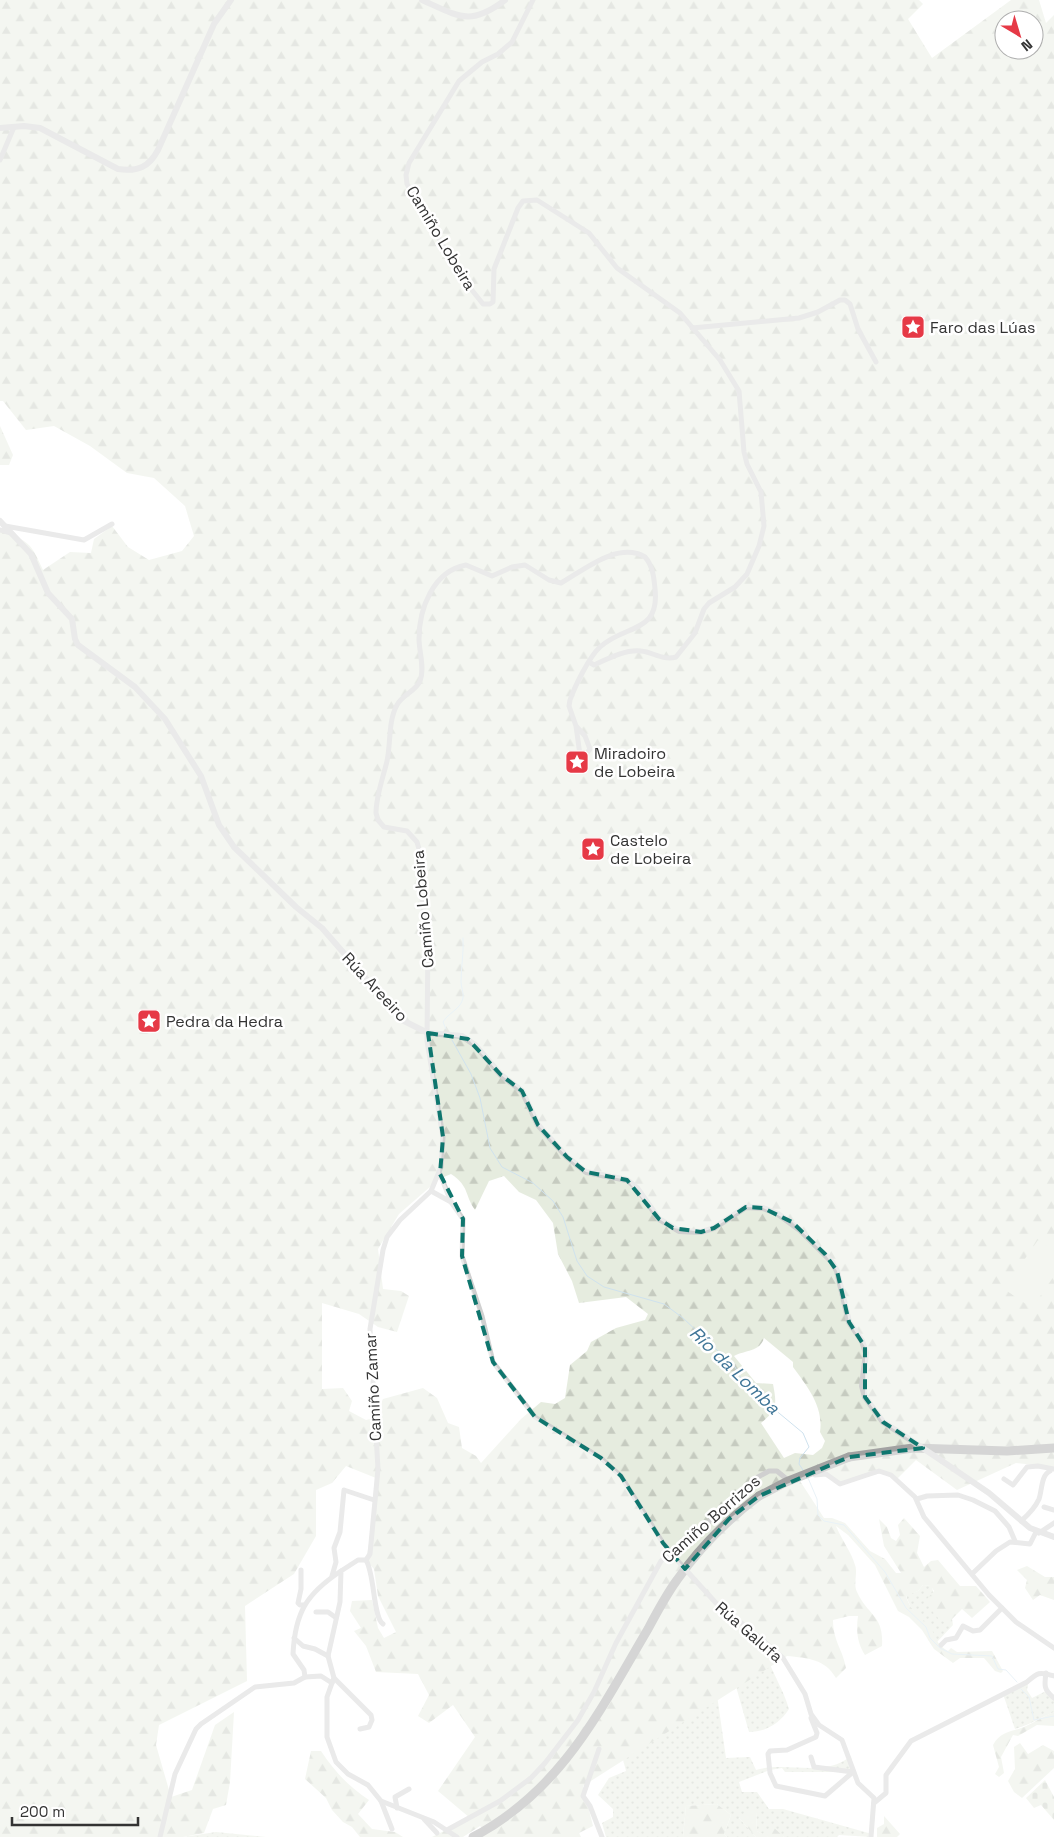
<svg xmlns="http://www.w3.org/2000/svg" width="1054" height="1837" font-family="'Space Grotesk',sans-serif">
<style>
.grass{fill:url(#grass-dots)}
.forest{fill:url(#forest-firs);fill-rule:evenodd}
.cemetery{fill:url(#cemetery-stones)}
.pitch{fill:#e6ecdf}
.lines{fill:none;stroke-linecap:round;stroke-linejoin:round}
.stream{stroke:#cfe2ee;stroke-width:1}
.minor{stroke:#d0d0d0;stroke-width:5}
.tertiary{stroke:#d0d0d0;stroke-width:6}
.trunk{stroke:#a2a2a2;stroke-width:9}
.minor-bridge{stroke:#d0d0d0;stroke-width:5}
.tertiary-bridge{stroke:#d0d0d0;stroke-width:6}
.trunk-bridge{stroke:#a2a2a2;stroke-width:9}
.marked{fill:none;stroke:#0f766e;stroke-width:4;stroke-dasharray:10 6;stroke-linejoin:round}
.labels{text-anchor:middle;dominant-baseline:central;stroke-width:5;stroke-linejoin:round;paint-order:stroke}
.street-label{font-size:16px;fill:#333;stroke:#fff}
.poi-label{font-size:16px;fill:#333;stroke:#fff;text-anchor:start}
.water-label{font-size:18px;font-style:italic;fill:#3f7597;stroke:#fff}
</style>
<defs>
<pattern id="grass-dots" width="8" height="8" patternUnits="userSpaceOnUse" patternTransform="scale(1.25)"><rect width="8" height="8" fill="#e6ecdf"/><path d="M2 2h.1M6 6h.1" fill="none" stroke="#c6cbc0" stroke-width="1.8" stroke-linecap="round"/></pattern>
<pattern id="forest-firs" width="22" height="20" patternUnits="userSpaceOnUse" patternTransform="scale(1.25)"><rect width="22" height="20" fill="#e6ecdf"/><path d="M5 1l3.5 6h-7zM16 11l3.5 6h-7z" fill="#c6cbc0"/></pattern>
<pattern id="cemetery-stones" width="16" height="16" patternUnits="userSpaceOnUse" patternTransform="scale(1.25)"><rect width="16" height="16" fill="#e6ecdf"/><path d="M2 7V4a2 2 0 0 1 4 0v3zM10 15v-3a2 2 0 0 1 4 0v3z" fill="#c6cbc0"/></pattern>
</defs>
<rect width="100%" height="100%" fill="#fff"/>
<!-- grass -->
<g class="grass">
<path d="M 923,1585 L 932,1586 L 938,1618 L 953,1625 L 937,1642 C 929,1624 911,1615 906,1595 L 918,1591 Z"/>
<path d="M 767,1657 C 774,1676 783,1689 789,1709 C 780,1723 766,1732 749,1732 L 735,1683 Z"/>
<path d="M 1028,1684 L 1027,1690 L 1032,1698 L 1046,1691 L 1054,1698 L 1054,1712 C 1040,1718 1029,1725 1015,1729 L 1003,1694 Z"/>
<path d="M 717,1695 L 726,1758 L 750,1757 L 756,1770 C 786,1761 825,1778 851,1756 L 853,1772 L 785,1772 L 782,1768 L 770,1770 L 739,1782 L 742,1792 L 757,1792 L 769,1809 L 783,1809 L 872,1834 L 871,1837 L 839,1835 L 837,1837 L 784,1837 L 776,1832 L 762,1834 L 757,1831 L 756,1812 L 739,1818 L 756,1837 L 727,1837 L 724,1834 L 731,1815 L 717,1804 L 686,1806 L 683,1837 L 606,1837 L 602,1823 L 613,1817 L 613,1809 L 598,1795 L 609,1778 L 626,1771 L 619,1744 Z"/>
<path d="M 216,1832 L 266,1837 L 183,1837 Z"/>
</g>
<!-- forest -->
<g class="forest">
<path d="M 0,0 L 919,0 L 923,4 L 908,19 L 932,58 L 1011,0 L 1039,0 L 1046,23 L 1054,15 L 1054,1467 L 1016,1463 L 957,1490 L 916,1460 L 897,1479 L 885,1472 L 840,1484 L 819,1473 L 800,1481 L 824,1518 L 832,1518 L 845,1523 L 870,1551 L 885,1559 L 896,1573 L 901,1573 L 884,1546 L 879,1519 L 887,1527 L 891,1538 L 896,1541 L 900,1535 L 898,1525 L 904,1518 L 920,1536 L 917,1553 L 924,1567 L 931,1561 L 938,1560 L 960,1586 L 976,1586 L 990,1602 L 972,1618 L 962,1609 L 952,1619 L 953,1625 C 939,1623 932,1612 926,1600 L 934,1591 L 931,1586 L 923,1585 L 918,1591 L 906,1596 C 911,1614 923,1616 932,1630 C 937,1640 937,1645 948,1651 L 951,1648 L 957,1652 L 992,1651 L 1003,1671 L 1001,1673 L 995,1671 L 984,1658 L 960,1658 L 953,1663 L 934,1649 L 922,1630 L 909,1617 L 898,1611 L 875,1565 L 848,1535 L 836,1526 C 841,1539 851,1551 855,1565 C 858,1573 853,1584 857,1592 C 868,1616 884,1615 882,1646 L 865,1655 C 857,1643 856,1630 858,1616 L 849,1616 L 833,1620 C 833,1641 843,1650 846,1668 L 836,1678 C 825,1659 808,1658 787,1656 L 583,1786 L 593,1826 L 579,1833 L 581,1837 L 470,1837 L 482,1828 L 480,1826 L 463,1837 L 432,1837 L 470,1818 L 438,1791 L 475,1737 L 453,1705 L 429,1723 L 418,1716 L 429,1695 L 418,1674 L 376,1672 L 366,1646 L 354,1631 L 361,1628 L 350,1611 L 352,1601 L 372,1600 L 378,1628 L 384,1638 L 396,1632 L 378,1596 L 374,1569 L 366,1560 L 374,1517 L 376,1478 L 346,1466 L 332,1483 L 316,1490 L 316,1536 L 294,1574 L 245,1606 L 247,1681 L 159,1725 L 156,1745 L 171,1797 L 192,1790 L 215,1725 L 234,1712 L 230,1782 L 226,1805 L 213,1809 L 204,1833 L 183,1837 L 0,1837 L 0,530 C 29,542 30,541 43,570 L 70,552 L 91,553 L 94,539 L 112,526 L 128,547 L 149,560 L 182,551 L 194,536 L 185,506 L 154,478 L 127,473 L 90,446 L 54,426 L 26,430 L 3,401 L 0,401 ZM 1004,20 L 1034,20 L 1034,50 L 1004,50 ZM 451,1174 C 470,1187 464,1194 475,1210 L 489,1181 L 504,1176 L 519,1192 L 536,1200 L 553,1223 L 558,1254 L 572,1281 L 579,1303 L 626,1297 L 648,1314 L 645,1320 L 616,1328 L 591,1342 L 587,1351 L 570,1365 L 565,1398 L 555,1404 L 541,1402 L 521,1419 L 481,1463 L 476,1456 L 462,1448 L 459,1427 L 448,1423 L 437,1398 L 423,1388 L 383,1399 L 374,1418 L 366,1420 L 349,1411 L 352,1401 L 343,1388 L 322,1389 L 322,1303 L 359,1314 L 378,1327 L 397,1332 L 409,1296 L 401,1291 L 383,1289 L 378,1249 L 399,1214 L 439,1179 ZM 764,1338 L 793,1362 L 793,1367 C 807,1386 824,1407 820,1432 L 825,1441 L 822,1448 L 813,1455 L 795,1453 L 784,1458 L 761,1423 C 777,1410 777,1405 773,1384 L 756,1383 L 734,1356 C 745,1350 760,1352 764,1338 Z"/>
<path d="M 0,426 L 13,455 L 9,465 L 0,465 Z"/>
<path d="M 1027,1566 L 1045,1577 L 1054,1577 L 1054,1600 L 1040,1595 L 1033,1600 L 1025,1588 L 1027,1580 L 1017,1570 Z"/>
<path d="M 1054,1712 L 1054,1726 L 1037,1725 L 1018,1736 L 1013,1735 L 1001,1757 L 1004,1773 L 999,1777 L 995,1774 L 999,1767 L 993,1745 C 1001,1730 1014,1732 1026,1726 C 1035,1722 1044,1716 1054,1712 Z"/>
<path d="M 1020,1743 L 1028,1754 L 1043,1745 L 1054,1751 L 1054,1768 L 1022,1798 L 1014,1792 L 1008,1781 L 1015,1769 L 1014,1747 Z"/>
<path d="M 311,1751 L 321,1751 C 335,1772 348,1786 369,1800 L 358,1814 L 372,1829 L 395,1832 L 403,1837 L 360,1837 L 352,1827 L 343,1822 L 332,1810 L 326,1798 L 305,1779 Z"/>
<path d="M 717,1804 L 731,1815 L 724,1834 L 727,1837 L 683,1837 L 686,1806 Z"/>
<path d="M 749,1809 L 756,1812 L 757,1831 L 762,1834 L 772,1826 L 784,1837 L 756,1837 L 739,1818 Z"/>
<path d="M 884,1816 L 900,1834 L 897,1837 L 877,1837 L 877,1828 L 884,1824 Z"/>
</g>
<!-- cemetery -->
<path class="cemetery" d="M 1045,1780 L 1054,1797 L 1054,1820 L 1041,1805 L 1034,1808 L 1026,1798 Z"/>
<!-- pitch -->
<path class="pitch" d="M 1038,1240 L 1054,1251 L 1054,1276 L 1032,1308 L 1004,1289 Z"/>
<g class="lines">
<!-- stream -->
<g class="stream">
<path d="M 446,1029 L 443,1022 C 448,1013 461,1009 463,998 C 464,993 461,987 461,982 C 461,967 464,953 463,938"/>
<path d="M 452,1040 L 471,1074 L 480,1098 L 490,1148 L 502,1167 L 533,1183 L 553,1201 L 563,1217 L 577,1261 L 587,1276 L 604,1287 L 664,1304 L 683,1318 L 735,1367 L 744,1384 L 803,1433 L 809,1447 L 800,1458 L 799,1464 L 803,1470"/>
<path d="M 808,1478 L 817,1499 L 818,1515 L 824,1521 L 844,1525 L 885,1572 L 906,1608 L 926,1627 L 930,1638 L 940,1648 L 952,1654 L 992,1656 L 998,1669 L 1006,1670 L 1017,1682"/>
<path d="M 1021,1689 L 1029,1697 L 1034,1720 L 1054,1716"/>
</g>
<!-- minor -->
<g class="minor">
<path d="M 533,0 L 512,42 L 498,54 L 482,62 L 459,81 L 409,163 L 406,175 L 407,184 L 463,279 L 483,304 L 490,304 L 493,302 L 494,269 L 518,208 L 523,201 L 537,200 L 589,233 L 617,268 L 680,313 L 720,360 L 739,391 L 744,452 L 747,464 L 761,492 L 764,526 L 759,546 L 747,574 L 735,587 L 709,603 L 704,609 L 695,633 L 676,657 C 663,661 653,652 641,651 C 626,649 607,659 594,665 L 589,662"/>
<path d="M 0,160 L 14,127"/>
<path d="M 692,328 L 799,318 L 818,312 L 840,300 L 845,300 L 850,304 L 858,329 L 876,362"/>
<path d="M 5,526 L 84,540 L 112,524"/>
<path d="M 0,530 L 11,533"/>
<path d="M 440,1174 L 451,1202"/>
<path d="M 431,1191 L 451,1202 L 463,1219 L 462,1256 L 482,1316 L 493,1362 L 535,1417 L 601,1458 L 621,1476 L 663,1543 L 677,1560"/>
<path d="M 815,1475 L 826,1474 L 840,1484 L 879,1471 L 891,1475 L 915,1497 L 924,1517 L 989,1595 L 1016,1622 L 1054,1648"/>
<path d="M 1004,1479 L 1013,1485 L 1027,1467 L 1038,1466 L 1054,1469"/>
<path d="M 917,1499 L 927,1496 L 958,1495 L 973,1500 L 995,1511 L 1009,1527 L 1015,1541"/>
<path d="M 1044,1507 L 1054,1510"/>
<path d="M 1021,1521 C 1028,1515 1035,1508 1039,1499 C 1042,1491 1041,1475 1050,1471"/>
<path d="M 1039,1533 L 1054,1523"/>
<path d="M 366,1560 C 375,1575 373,1618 383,1624"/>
<path d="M 301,1570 L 301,1589 L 298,1603 L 300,1605 L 304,1605"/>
<path d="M 973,1573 L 996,1551 L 1010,1542 L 1030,1544 L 1036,1532"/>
<path d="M 332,1576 L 336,1562 L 334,1548 L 340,1532 L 344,1490 L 374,1500"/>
<path d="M 695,1580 L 716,1603 L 758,1636 L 783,1658 L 805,1694 L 811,1714 L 819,1725 L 842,1740 L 858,1783 L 874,1798 L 871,1837"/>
<path d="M 316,1612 L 328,1612 L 335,1617"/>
<path d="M 294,1638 L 303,1646 L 315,1649 L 328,1656"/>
<path d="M 941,1645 L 946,1640 L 956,1638 L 963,1626 L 973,1631 L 980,1630 L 1002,1608"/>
<path d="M 1046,1673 C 1044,1686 1044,1690 1054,1698"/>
<path d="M 305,1677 L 304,1670 L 293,1654 C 295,1613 306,1594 341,1571"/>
<path d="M 334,1678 L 371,1715 L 372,1720 L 369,1727 L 360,1729"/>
<path d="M 332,1683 L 334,1678 L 328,1656 L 340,1602 L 341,1571 L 358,1560 L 366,1560 L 370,1554 L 378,1469 L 370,1329 L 383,1250 L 387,1237 L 400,1220 L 431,1191 L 441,1167 L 443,1137 L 427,1041 L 428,937 L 420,886 L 419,849 L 417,842 L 407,831 L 384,827 L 378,820 L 376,813 C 376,796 383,778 387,761 C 391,743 388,721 397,705 C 402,695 416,691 420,681 C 425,669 419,651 419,639 C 419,609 433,571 466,565 L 492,576 L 512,567 L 525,565 L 549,580 L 561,583 C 584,570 618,541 645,557 C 653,566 654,578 655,589 C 660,634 625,624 600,647 C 589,657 575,686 570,700 L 569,706 L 576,726 L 580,755 L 584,757 L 590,749 L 585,736 L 576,726"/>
<path d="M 811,1718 L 817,1733 L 816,1737 L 787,1750 L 770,1751 L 768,1754 L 770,1773 L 776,1786 L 825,1796 L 853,1772"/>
<path d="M 599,1749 L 583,1796 L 590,1806 L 602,1837"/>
<path d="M 811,1757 L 814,1767 L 853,1772"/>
<path d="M 381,1801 L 392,1829"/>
<path d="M 874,1803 L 886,1793 L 886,1775 L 911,1741 L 1027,1682 C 1037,1673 1039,1671 1054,1676"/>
<path d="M 397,1808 L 395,1797 L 409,1789"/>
<path d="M 424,1819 L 437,1833"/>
<path d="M 447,1830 L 500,1801 L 531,1778 L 545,1763 L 578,1720 L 594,1692 L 616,1643 L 661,1561 L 731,1504 L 758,1477 L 769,1471 L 777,1471 L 789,1481"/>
<path d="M 160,1837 L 175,1774 L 196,1729 L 201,1724 L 255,1687 L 294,1683 L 305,1677 L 321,1676 L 332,1683 L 327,1697 L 327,1737 L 336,1762 L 348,1774 L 368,1785 L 381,1801 L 434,1822 L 457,1837"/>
</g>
<!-- tertiary -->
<g class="tertiary">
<path d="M 422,0 C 458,16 470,27 505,0"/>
<path d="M 0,128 L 24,126 L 40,128 L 118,169 C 138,172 149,167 158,150 L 214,24 L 231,0"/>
<path d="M 0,521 L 31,554 L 48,593 L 72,619 L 75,639 L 78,645 L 135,687 L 165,719 L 201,776 L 219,825 L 234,847 L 296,907 L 322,928 L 402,1020 L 428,1033 L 462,1036 L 475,1045 L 501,1075 L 522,1091 L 538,1125 L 567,1157 L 586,1172 L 627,1180 L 637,1188 L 659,1219 L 679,1231 L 701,1232 L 714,1228 L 746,1207 L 763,1208 L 778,1214 L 800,1230 L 832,1262 L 837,1271 L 849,1322 L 862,1341 L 866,1353 L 862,1386 L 865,1397 L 883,1422 L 897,1431"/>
<path d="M 942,1461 L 989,1493 L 1030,1528 L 1054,1537"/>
</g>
<!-- trunk -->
<g class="trunk">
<path d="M 849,1457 L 913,1448 L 1007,1451 L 1054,1448"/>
<path d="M 473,1837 C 562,1790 599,1712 648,1629 C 657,1612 666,1595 677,1580 C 700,1547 727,1520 759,1496"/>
</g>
<!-- minor-bridge -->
<path class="minor-bridge" d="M 677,1560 L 695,1580"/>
<!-- tertiary-bridge -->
<path class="tertiary-bridge" d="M 897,1431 L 942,1461"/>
<!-- trunk-bridge -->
<path class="trunk-bridge" d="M 759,1496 L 786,1482 L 849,1457"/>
</g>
<!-- marked area -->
<path d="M0 0H1054V1837H0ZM 428,1033 L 468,1039 L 501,1075 L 522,1091 L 538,1125 L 567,1157 L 586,1172 L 627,1180 L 659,1219 L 673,1228 L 701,1232 L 714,1228 L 746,1207 L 763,1208 L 792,1222 L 825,1254 L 837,1271 L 849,1322 L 865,1347 L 865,1397 L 883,1422 L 923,1448 L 849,1457 L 759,1496 L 729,1519 L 685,1569 L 663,1543 L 621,1476 L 601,1458 L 535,1417 L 493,1362 L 462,1256 L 463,1219 L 440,1174 L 443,1137 Z" fill="#fff" fill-opacity=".55" fill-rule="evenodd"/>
<path class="marked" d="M 428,1033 L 468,1039 L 501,1075 L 522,1091 L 538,1125 L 567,1157 L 586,1172 L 627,1180 L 659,1219 L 673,1228 L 701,1232 L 714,1228 L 746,1207 L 763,1208 L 792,1222 L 825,1254 L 837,1271 L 849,1322 L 865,1347 L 865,1397 L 883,1422 L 923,1448 L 849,1457 L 759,1496 L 729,1519 L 685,1569 L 663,1543 L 621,1476 L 601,1458 L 535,1417 L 493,1362 L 462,1256 L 463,1219 L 440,1174 L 443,1137 Z"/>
<!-- icons -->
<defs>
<g id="sight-square" transform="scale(1.25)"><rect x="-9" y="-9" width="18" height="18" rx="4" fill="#e63946" stroke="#fff"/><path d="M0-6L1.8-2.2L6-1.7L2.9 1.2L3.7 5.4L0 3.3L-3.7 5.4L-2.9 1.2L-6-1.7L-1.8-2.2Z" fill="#fff"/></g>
</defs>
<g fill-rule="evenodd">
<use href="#sight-square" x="913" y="327"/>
<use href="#sight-square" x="577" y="762"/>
<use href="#sight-square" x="593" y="849"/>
<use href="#sight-square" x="149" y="1021"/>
</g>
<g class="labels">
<!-- street labels -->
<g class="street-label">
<text transform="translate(441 238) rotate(59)">Camiño Lobeira</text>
<text transform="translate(423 909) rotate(-95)">Camiño Lobeira</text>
<text transform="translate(375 987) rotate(47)">Rúa Areeiro</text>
<text transform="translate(373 1387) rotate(-93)">Camiño Zamar</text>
<text transform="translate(711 1519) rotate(-41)">Camiño Borrizos</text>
<text transform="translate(749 1632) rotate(41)">Rúa Galufa</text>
</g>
<!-- poi labels -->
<g class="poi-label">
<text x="930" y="327">Faro das Lúas</text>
<text x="594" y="753">Miradoiro<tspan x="594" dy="18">de Lobeira</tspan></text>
<text x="610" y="840">Castelo<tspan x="610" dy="18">de Lobeira</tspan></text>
<text x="166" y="1021">Pedra da Hedra</text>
</g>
<!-- water labels -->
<g class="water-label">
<text transform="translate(735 1370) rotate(44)">Río da Lomba</text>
</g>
</g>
<!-- north arrow -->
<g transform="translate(1019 35) rotate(142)"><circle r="24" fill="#ffffff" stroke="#adadad"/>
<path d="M0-4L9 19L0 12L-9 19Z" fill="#e63946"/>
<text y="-8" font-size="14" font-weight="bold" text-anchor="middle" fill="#333333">N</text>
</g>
<!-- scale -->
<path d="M12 1817v8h126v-8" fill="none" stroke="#333333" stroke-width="2.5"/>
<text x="20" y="1817" font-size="15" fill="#333333" stroke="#ffffff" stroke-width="4" paint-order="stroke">200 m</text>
</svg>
